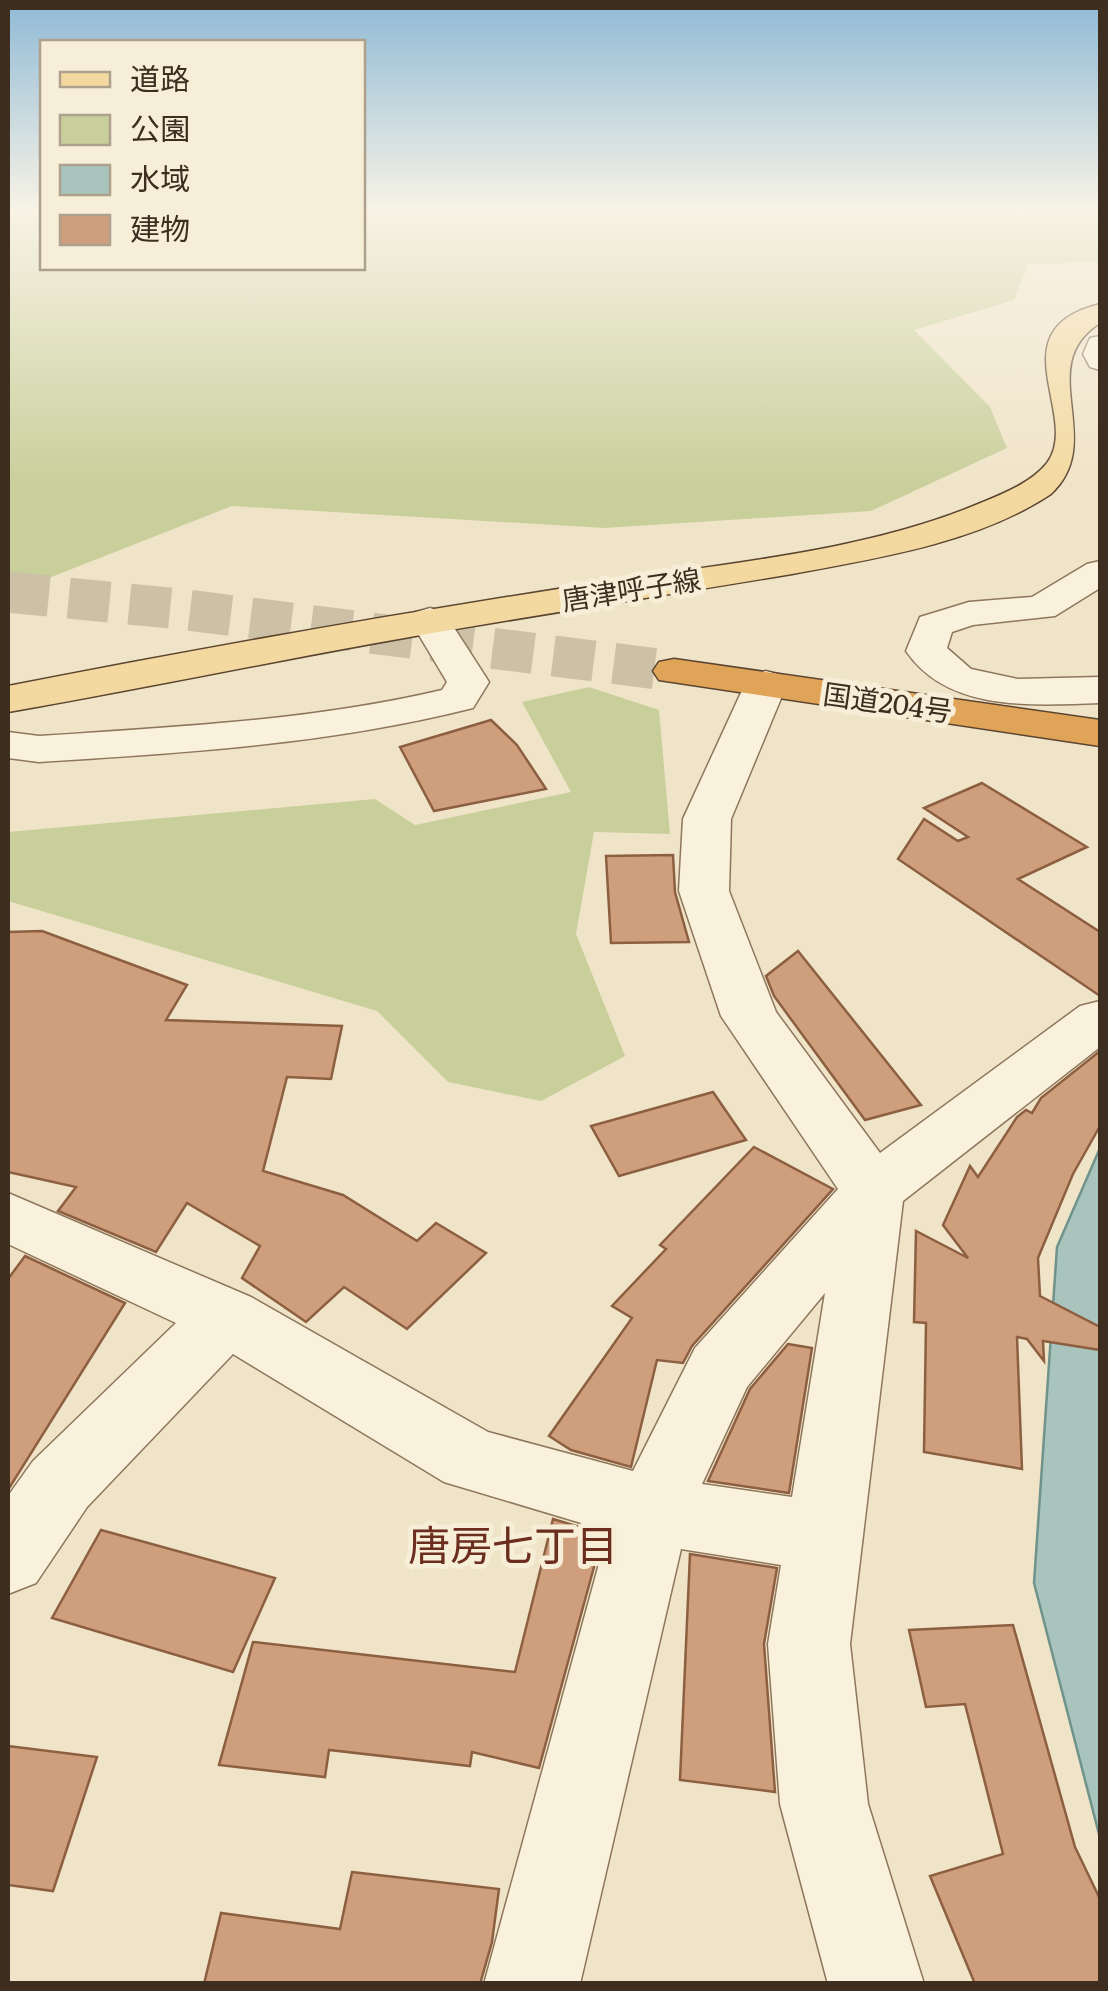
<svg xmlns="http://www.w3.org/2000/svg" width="1108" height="1991" font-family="Literata,'Noto Sans JP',serif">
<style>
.green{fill:#c9cf9b}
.water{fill:#a9c4bc;stroke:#6f938a;stroke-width:2.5}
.building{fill:#cf9f7d;stroke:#8d5f41;stroke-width:2.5}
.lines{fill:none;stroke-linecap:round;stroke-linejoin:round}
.highway-tunnel{stroke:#ccc0a6;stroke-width:41;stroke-dasharray:41 20;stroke-linecap:butt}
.minor-casing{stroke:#8d765c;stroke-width:3}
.major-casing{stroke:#5b4430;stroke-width:3}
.highway-casing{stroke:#5b4430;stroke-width:3}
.minor{fill:#faf1dc;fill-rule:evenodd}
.major{fill:#f3d9a0;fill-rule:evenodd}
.highway{fill:#e0a458;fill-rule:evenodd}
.labels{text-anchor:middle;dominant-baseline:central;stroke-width:10;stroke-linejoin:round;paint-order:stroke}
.far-street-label{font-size:28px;fill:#3d2e20;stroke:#f7eed8}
.near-neighbourhood-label{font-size:42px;fill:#6b2e1e;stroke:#f7eed8}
</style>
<rect width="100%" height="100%" fill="#f0e4c8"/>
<!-- green -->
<g class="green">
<path d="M 8,207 L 42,207 L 42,268 L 362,268 L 363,207 L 1100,207 L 1100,262 L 1028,264 L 1014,300 L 914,330 L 990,407 L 1007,448 L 871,511 L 604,528 L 232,506 L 8,594 Z"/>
<path d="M 589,687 L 659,710 L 670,834 L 594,832 L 576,934 L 625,1056 L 541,1101 L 448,1082 L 377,1011 L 8,901 L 8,832 L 375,799 L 415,825 L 571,792 L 522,702 Z"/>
</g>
<!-- water -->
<path class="water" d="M 1100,1148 L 1100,1838 L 1034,1583 L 1057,1247 Z"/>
<!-- building -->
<g class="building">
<path d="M 491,720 L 517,745 L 546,789 L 434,811 L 400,747 Z"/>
<path d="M 982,783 L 1087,847 L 1018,879 L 1100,932 L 1100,996 L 898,859 L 924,819 L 958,841 L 968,837 L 924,808 Z"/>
<path d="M 673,855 L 675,892 L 689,942 L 611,943 L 606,856 Z"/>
<path d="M 42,931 L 187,985 L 166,1020 L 342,1026 L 331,1079 L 287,1077 L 263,1171 L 343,1195 L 417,1241 L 436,1223 L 486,1253 L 407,1329 L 344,1287 L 306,1322 L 242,1278 L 260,1246 L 187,1203 L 156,1252 L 58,1211 L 76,1187 L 8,1172 L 8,932 Z"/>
<path d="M 798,951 L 921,1105 L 865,1120 L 774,996 L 766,976 Z"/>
<path d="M 1100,1051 L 1100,1126 L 1073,1174 L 1038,1258 L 1040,1296 L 1100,1327 L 1100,1350 L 1043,1341 L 1044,1361 L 1027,1339 L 1017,1337 L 1022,1469 L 924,1452 L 926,1323 L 914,1322 L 916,1231 L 968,1258 L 943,1225 L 970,1166 L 978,1177 L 1017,1117 L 1026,1110 L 1032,1113 L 1041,1098 Z"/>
<path d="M 713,1092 L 746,1140 L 619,1176 L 591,1126 Z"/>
<path d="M 754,1147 L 833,1189 L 692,1346 L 683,1363 L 657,1360 L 631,1467 L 571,1450 L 549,1436 L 632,1318 L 612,1306 L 666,1249 L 660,1245 Z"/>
<path d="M 25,1256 L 125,1303 L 8,1490 L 8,1279 Z"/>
<path d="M 788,1344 L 812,1348 L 789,1493 L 708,1481 L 750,1389 Z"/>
<path d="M 553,1519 L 603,1534 L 539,1768 L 472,1752 L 470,1766 L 329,1750 L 325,1777 L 219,1765 L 253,1642 L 515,1672 Z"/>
<path d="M 101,1530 L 275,1578 L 233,1672 L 52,1618 Z"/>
<path d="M 690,1554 L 777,1568 L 764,1644 L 775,1792 L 680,1780 Z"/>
<path d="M 1013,1625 L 1075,1847 L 1100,1899 L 1100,1984 L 975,1984 L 930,1876 L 1003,1854 L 965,1704 L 926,1707 L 909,1630 Z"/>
<path d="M 8,1746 L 97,1757 L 53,1891 L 8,1885 Z"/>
<path d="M 352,1872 L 499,1889 L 492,1942 L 480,1984 L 204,1984 L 221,1913 L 340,1929 Z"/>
</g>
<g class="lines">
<!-- highway-tunnel -->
<path class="highway-tunnel" d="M 8,592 L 179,609 L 674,671"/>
<!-- minor casing -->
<g class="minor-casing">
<g id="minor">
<path d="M 1100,336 L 1100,370 L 1090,367 L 1083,354 L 1090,338 Z"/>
<path d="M 1100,561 L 1100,588 L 1055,616 L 973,625 L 952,632 L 947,648 L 971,669 L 1018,679 L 1100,677 L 1100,703 C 1034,705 948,713 906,651 L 920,617 L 969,602 L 1032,597 L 1087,564 Z"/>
<path d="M 430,608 L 444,612 L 489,682 L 473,708 C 330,744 186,753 39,762 L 8,758 L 8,732 L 39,736 C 174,727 310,721 442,690 L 447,682 L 410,620 L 416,612 Z"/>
<path d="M 766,671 L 781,675 L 787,684 L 731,819 L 729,891 L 776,1012 L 880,1153 L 1080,1006 L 1100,1001 L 1100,1047 L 903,1201 L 850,1644 L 868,1804 L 924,1984 L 828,1984 L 780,1804 L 768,1644 L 781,1565 L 681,1549 L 580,1984 L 484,1984 L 608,1531 L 444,1482 L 233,1354 L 87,1507 L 36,1583 L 8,1594 L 8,1496 L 33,1461 L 176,1323 L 8,1244 L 8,1193 L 251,1297 L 488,1432 L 633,1471 L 695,1348 L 838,1189 L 721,1016 L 679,891 L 683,819 L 745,684 L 751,675 ZM 825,1293 L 792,1497 L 702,1484 L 747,1387 Z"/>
</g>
</g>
<!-- major casing -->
<g class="major-casing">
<path id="major" d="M 1100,304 L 1100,323 C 1032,366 1108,441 1051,494 C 977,543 878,558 792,574 C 692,591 592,606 492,623 C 330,649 169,684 8,712 L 8,686 C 201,648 396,614 590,584 C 717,564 864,553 983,502 C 1005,493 1032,482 1047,463 C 1082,416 995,330 1100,304 Z"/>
</g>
<!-- highway casing -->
<g class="highway-casing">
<path id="highway" d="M 674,659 L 1100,720 L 1100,746 L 659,680 L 653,671 L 659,662 Z"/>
</g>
<!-- minor -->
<use href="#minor" class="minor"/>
<!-- major -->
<use href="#major" class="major"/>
<!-- highway -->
<use href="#highway" class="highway"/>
</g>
<!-- sky -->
<linearGradient id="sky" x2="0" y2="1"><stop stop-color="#8fbad6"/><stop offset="0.43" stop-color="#f8f3e6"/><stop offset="1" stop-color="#f8f3e6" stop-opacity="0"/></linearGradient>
<rect width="1108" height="486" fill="url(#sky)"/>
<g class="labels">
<!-- far-street labels -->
<g class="far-street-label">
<text transform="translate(631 588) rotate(-9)">唐津呼子線</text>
<text transform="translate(888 701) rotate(8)">国道204号</text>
</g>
<!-- near-neighbourhood labels -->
<g class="near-neighbourhood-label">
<text x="513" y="1543">唐房七丁目</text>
</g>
</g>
<!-- border -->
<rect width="1108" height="1991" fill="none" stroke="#3d2e20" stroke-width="20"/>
<!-- legend -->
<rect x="40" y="40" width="325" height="230" fill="#f7eed8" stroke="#ada18e" stroke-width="2.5"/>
<rect x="60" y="72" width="50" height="15" fill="#f3d9a0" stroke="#ada18e" stroke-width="2.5"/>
<text x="130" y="90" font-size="30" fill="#3d2e20">道路</text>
<rect x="60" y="115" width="50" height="30" fill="#c9cf9b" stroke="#ada18e" stroke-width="2.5"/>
<text x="130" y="140" font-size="30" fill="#3d2e20">公園</text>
<rect x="60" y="165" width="50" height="30" fill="#a9c4bc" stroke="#ada18e" stroke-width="2.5"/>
<text x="130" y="190" font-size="30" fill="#3d2e20">水域</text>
<rect x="60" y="215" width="50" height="30" fill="#cf9f7d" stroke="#ada18e" stroke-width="2.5"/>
<text x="130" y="240" font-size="30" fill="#3d2e20">建物</text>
</svg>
